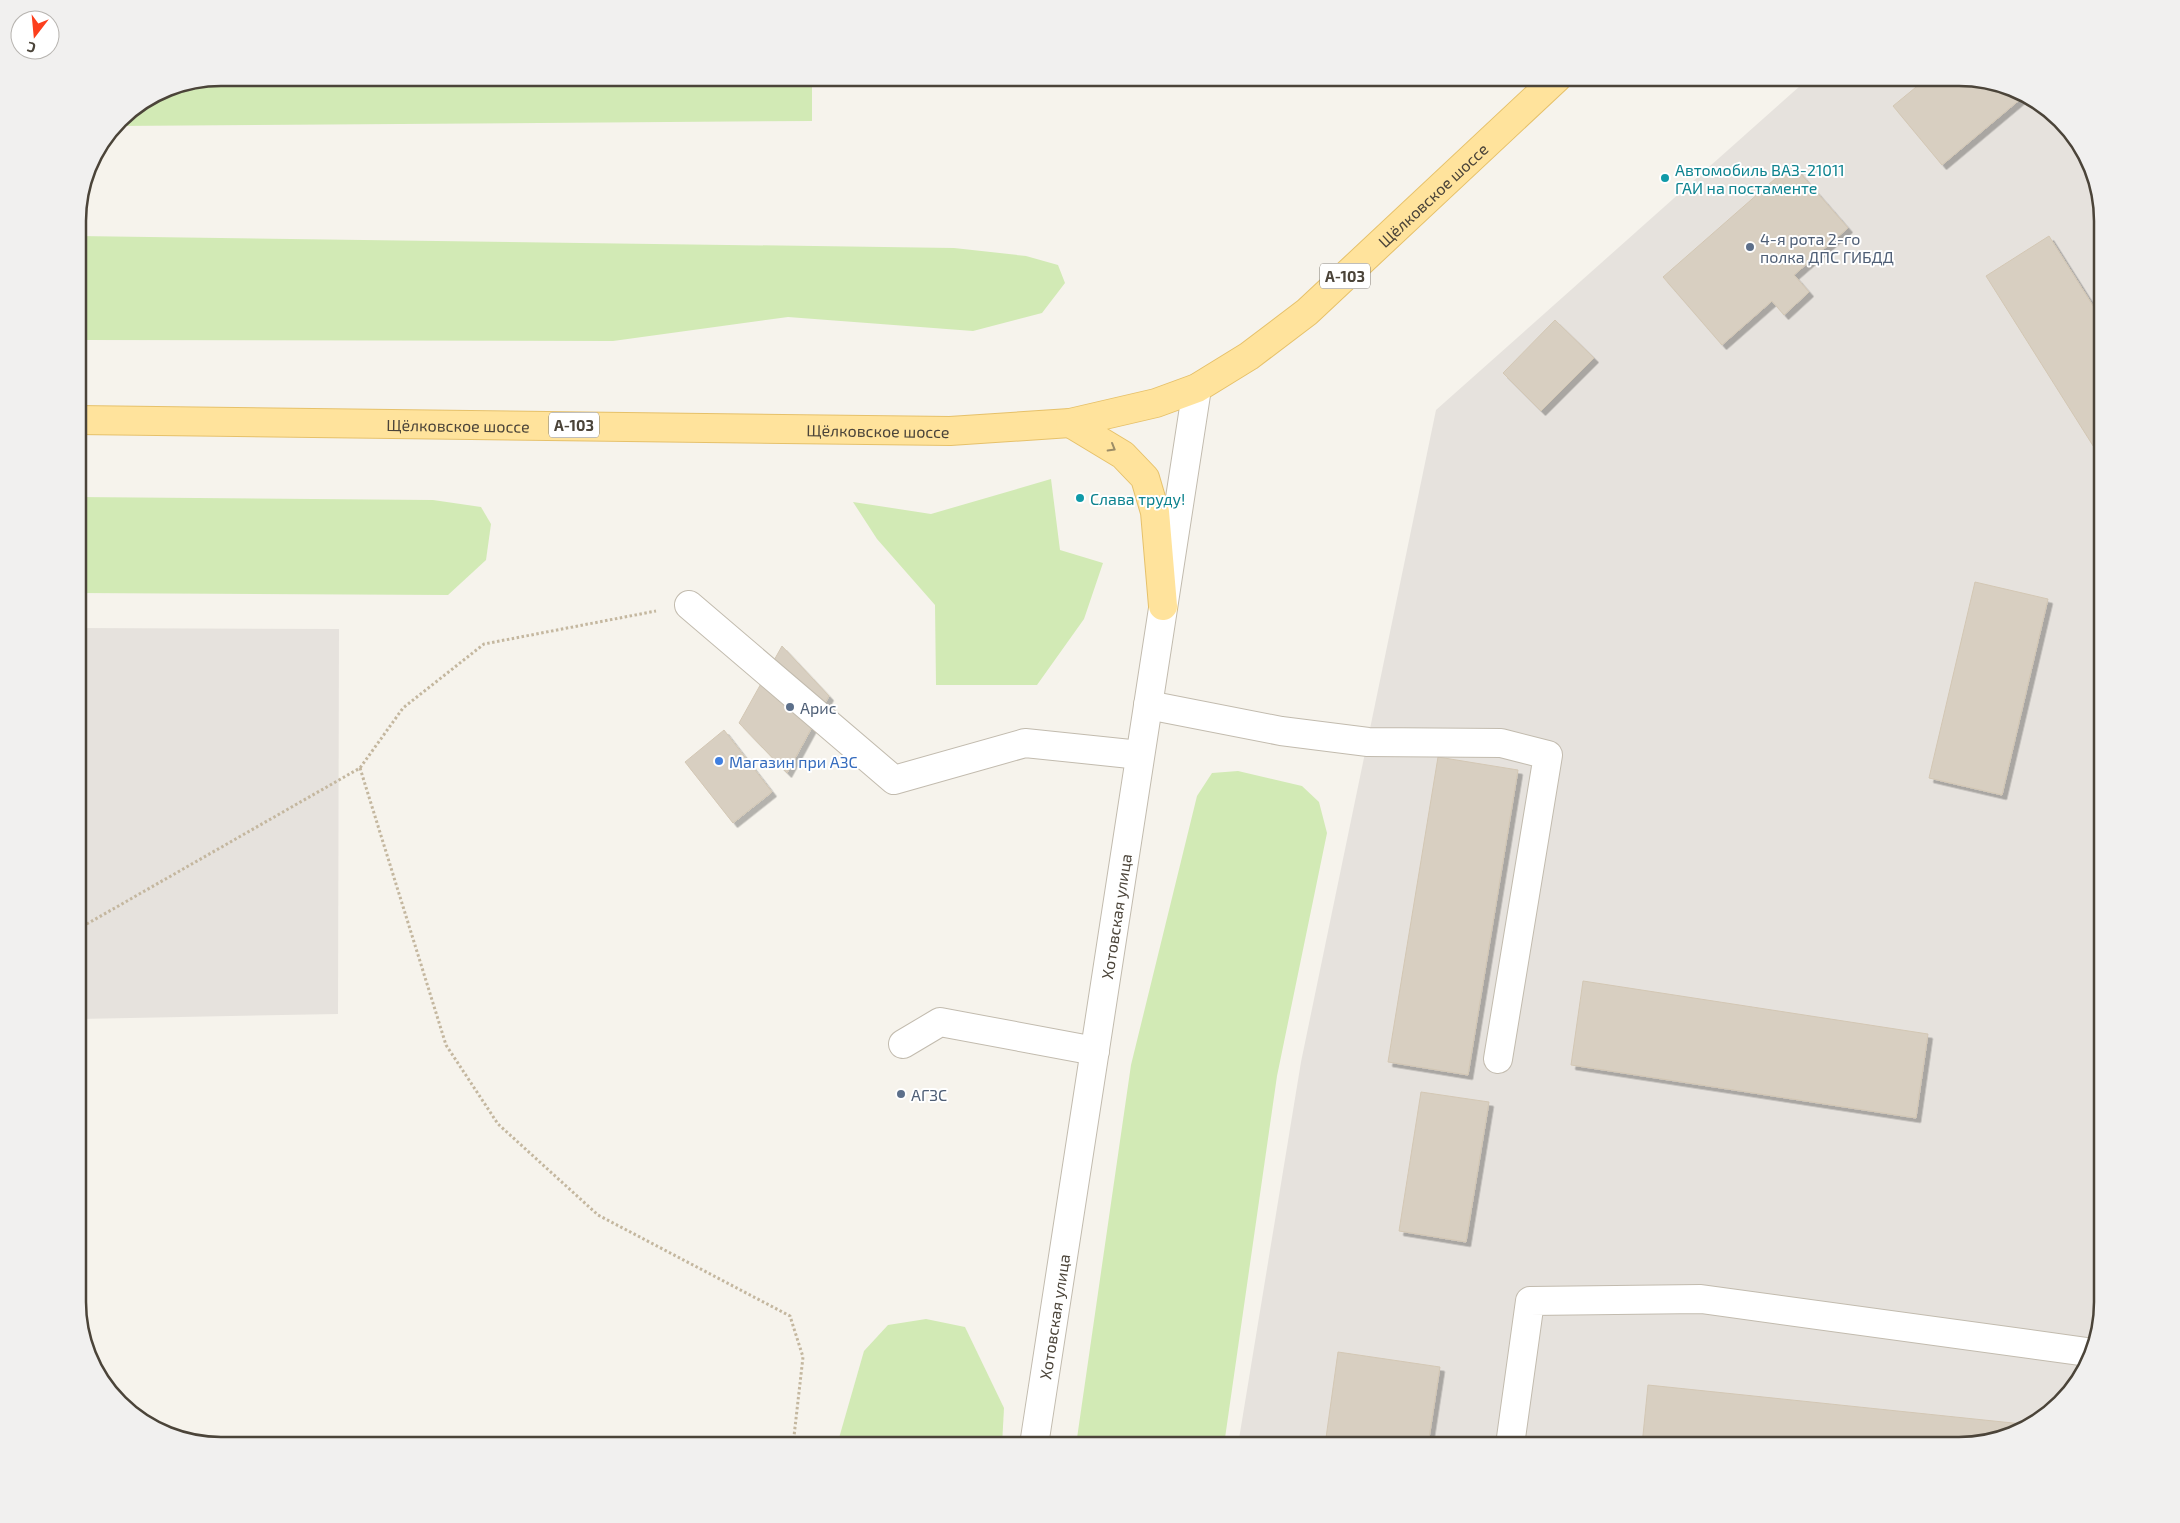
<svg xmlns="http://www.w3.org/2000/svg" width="2180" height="1523" font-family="'Exo 2',sans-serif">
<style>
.industrial{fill:#e6e2dd}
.green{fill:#d2eab5}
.building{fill:#d8cfc1;stroke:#d3c7b4;filter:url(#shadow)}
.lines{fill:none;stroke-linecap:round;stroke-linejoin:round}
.minor-casing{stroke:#c2bbae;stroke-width:30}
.major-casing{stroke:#e6c16a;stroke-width:30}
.path{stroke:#c4b79f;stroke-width:3;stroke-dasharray:2.5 2.5;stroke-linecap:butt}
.minor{stroke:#fff;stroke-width:28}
.major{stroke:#ffe39c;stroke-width:28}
.oneway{stroke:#9c8c66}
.culture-dot{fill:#0f9aa8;stroke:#fff;stroke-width:2}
.service-dot{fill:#5c6f8a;stroke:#fff;stroke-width:2}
.shop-dot{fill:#3f7fe0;stroke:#fff;stroke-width:2}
.labels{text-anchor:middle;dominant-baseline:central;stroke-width:4;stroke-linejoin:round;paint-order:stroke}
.shield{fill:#fff;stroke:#817c74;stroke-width:1}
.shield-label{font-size:15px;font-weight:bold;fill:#4b4439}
.culture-label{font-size:16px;fill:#0d838f;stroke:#fff;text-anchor:start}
.street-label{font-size:16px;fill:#4b4439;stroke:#fff}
.service-label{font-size:16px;fill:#4e5e75;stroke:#fff;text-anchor:start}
.shop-label{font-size:16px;fill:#366cbe;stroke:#fff;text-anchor:start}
.rim{fill:none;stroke:#4b4439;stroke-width:2.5}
</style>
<defs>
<filter id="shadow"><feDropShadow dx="4.5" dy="4.5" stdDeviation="0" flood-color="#0004"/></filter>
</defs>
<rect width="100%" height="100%" fill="#f6f3ec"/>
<!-- industrial -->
<g class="industrial">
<path d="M 1809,78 L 1959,78 L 2039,102 L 2083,150 L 2102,221 L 2102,1302 L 2078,1382 L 2030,1426 L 1959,1445 L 1238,1445 L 1301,1062 L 1436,410 Z"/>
<path d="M 78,628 L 339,629 L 338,1014 L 78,1019 Z"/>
</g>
<!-- green -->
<g class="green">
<path d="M 221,78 L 812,78 L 812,121 L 116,126 L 120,119 L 167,88 Z"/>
<path d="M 78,236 L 954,248 L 1026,256 L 1058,265 L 1065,283 L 1042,313 L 973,331 L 788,317 L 613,341 L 78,340 Z"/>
<path d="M 1051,479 L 1060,550 L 1103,563 L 1084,619 L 1037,685 L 936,685 L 935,605 L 877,539 L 853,502 L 931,514 Z"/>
<path d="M 78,497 L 433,500 L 481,507 L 491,524 L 486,560 L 448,595 L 78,593 Z"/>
<path d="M 1238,771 L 1302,786 L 1319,802 L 1327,833 L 1277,1076 L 1224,1445 L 1076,1445 L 1131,1065 L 1197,796 L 1212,773 Z"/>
<path d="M 926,1319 L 965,1327 L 1004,1408 L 1002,1445 L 837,1445 L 864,1351 L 888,1325 Z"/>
</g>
<!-- building -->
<g class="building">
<path d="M 1927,78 L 1959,78 L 2023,97 L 1942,165 L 1893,106 Z"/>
<path d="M 1792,164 L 1848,228 L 1794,275 L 1809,292 L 1784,315 L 1772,301 L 1722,345 L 1663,277 Z"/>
<path d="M 2049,236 L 2102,320 L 2102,460 L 1986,276 Z"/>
<path d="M 1555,320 L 1594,358 L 1541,411 L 1503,373 Z"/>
<path d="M 1975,582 L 2048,599 L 2002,795 L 1929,778 Z"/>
<path d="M 782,646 L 829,696 L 787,773 L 739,723 Z"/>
<path d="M 724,730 L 772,792 L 733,823 L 685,762 Z"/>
<path d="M 1438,757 L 1518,770 L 1468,1075 L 1388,1062 Z"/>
<path d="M 1583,981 L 1928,1034 L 1916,1118 L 1571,1065 Z"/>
<path d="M 1421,1092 L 1489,1102 L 1466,1242 L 1399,1231 Z"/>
<path d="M 1338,1352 L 1440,1367 L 1428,1445 L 1325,1445 Z"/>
<path d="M 1648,1385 L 2032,1425 L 1959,1445 L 1642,1445 Z"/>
</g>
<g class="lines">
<!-- minor casing -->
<g class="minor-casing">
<g id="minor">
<path d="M 689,605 L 894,780 L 1025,743 L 1140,755"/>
<path d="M 1148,705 L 1281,731 L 1368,742 L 1501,743 L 1548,755 L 1498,1059"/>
<path d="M 903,1044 L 940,1022 L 1095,1051"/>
<path id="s1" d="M 1034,1445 L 1197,388"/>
<path d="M 1510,1445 L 1530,1301 L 1701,1299 L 2087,1352"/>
</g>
</g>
<!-- major casing -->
<g class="major-casing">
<g id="major">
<path id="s2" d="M 78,420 L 950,431 L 1070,423 L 1156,403 L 1197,388 L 1249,356 L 1307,312 L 1557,78"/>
<path d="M 1070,423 L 1123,455 L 1145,478 L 1155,512 L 1163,606"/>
</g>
</g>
<!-- path -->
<g class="path">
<path d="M 360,768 L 446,1045 L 498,1124 L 598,1215 L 790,1316 L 803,1357 L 793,1445"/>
<path d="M 78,929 L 360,768 L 403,708 L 484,644 L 656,611"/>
</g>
<!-- minor -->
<use href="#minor" class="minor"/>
<!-- major -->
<use href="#major" class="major"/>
</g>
<!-- one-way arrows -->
<defs><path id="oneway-chevron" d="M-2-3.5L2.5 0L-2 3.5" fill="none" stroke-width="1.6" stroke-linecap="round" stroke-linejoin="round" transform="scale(1.25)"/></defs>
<use class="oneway" href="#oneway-chevron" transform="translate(1112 448) rotate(30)"/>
<!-- markers -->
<g class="culture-dot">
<circle cx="1665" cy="178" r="5"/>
<circle cx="1080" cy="498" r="5"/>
</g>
<g class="service-dot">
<circle cx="1750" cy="247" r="5"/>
<circle cx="790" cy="707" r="5"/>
<circle cx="901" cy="1094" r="5"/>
</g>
<circle class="shop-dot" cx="719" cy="761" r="5"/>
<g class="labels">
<!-- shield labels -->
<g class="shield">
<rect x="1320" y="263.5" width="50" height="25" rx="4"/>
<rect x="549" y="412.5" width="50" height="25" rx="4"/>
</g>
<g class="shield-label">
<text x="1345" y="276">А-103</text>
<text x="574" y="425">А-103</text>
</g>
<!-- culture labels -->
<g class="culture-label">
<text x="1675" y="169">Автомобиль ВАЗ-21011<tspan x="1675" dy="18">ГАИ на постаменте</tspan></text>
<text x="1090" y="498">Слава труду!</text>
</g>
<!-- street labels -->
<g class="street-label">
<text stroke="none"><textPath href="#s2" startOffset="1430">Щёлковское шоссе</textPath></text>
<text stroke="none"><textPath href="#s2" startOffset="380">Щёлковское шоссе</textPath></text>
<text stroke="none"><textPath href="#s2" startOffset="800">Щёлковское шоссе</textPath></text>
<text stroke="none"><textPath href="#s1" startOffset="535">Хотовская улица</textPath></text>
<text stroke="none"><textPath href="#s1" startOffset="130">Хотовская улица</textPath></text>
</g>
<!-- service labels -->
<g class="service-label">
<text x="1760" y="238">4-я рота 2-го<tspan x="1760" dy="18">полка ДПС ГИБДД</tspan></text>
<text x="800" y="707">Арис</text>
<text x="911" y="1094">АГЗС</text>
</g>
<!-- shop labels -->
<g class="shop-label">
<text x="729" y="761">Магазин при АЗС</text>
</g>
</g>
<!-- crop -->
<path d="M0 0H2180V1523H0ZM221 86H1959A135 135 0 0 1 2094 221V1302A135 135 0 0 1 1959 1437H221A135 135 0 0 1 86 1302V221A135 135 0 0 1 221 86Z" fill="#f1f0ef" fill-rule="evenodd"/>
<path class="rim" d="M221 86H1959A135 135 0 0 1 2094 221V1302A135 135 0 0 1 1959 1437H221A135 135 0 0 1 86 1302V221A135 135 0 0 1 221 86Z"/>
<!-- north arrow -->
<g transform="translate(35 35) rotate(196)"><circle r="24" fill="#ffffff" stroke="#b7b4b0"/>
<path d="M0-4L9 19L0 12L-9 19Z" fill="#fc3f1d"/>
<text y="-8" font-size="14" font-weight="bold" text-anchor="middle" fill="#4b4439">С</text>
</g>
</svg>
